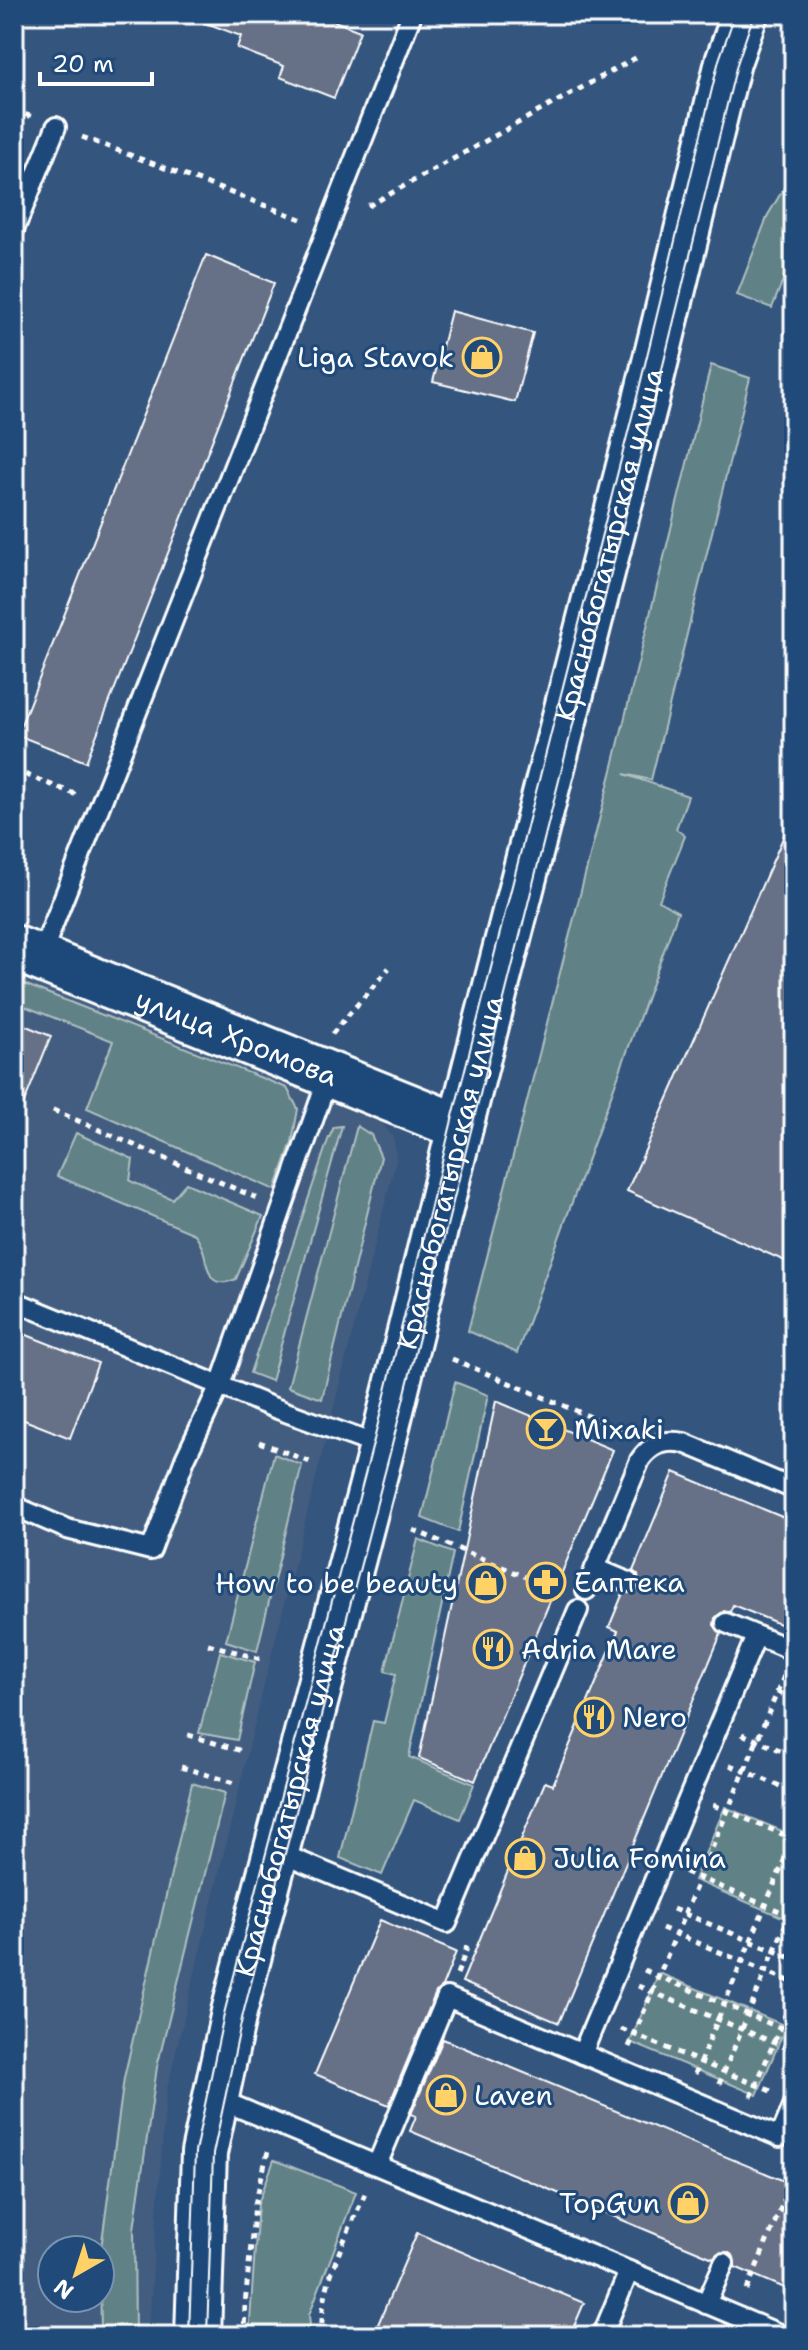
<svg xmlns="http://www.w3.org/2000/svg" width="808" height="2350" font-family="'Shantell Sans',sans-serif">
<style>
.built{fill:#435d80;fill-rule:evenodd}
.green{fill:#608185;stroke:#b0c0c2;stroke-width:2}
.building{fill:#667086;stroke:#fff;stroke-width:2}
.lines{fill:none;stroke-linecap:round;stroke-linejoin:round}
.lane-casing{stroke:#fff;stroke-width:24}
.secondary-casing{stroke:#fff;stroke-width:50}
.path{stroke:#fff;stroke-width:5;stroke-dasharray:6 6;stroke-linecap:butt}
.lane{stroke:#1f4a7a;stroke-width:18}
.secondary{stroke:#1f4a7a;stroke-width:44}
.tram{stroke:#fff;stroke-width:2}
.labels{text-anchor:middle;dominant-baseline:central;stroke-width:6;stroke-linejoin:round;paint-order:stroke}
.poi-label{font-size:28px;fill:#fff;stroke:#1f4a7a;text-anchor:start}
.street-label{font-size:28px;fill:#fff;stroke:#1f4a7a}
</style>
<rect width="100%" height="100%" fill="#34557e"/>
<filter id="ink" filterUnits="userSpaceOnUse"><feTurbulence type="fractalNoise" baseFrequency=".0125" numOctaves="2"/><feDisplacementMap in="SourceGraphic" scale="16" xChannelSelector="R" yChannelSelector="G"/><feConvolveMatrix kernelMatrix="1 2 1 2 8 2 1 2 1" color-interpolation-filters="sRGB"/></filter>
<g filter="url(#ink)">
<!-- built -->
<path class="built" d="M 14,969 L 372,1109 L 394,1139 L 396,1160 L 264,1685 L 166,2093 L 148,2336 L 14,2336 ZM 52,2250 L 100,2250 L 100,2298 L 52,2298 Z"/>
<!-- green -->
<g class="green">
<path d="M 794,171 L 794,252 L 772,308 L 737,295 L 768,215 Z"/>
<path d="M 711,365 L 750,378 L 651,780 L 624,774 L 688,796 L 676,829 L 685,836 L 659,901 L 678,912 L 517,1353 L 468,1331 L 612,770 Z"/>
<path d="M 14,980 L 287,1088 L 298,1109 L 292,1142 L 275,1190 L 87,1108 L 113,1041 L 14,1002 Z"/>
<path d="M 342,1126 L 271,1381 L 250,1373 L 328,1140 L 334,1127 Z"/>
<path d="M 357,1126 L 371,1135 L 381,1157 L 322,1399 L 288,1387 Z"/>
<path d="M 76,1133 L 133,1159 L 130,1181 L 172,1199 L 186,1183 L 263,1216 L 236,1279 C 209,1290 209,1272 204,1253 C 202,1246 198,1240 195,1234 L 57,1176 Z"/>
<path d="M 455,1382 L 488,1395 L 458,1532 L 422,1518 Z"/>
<path d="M 274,1454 L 302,1465 L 257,1651 L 226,1641 Z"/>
<path d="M 418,1539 L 453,1553 L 409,1757 L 474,1784 L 460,1819 L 414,1800 L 382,1875 L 340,1858 L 373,1721 L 384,1723 L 396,1674 L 385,1671 Z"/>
<path d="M 220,1652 L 255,1662 L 237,1740 L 199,1733 Z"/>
<path d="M 192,1783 L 225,1793 L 157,2067 L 134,2229 L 135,2336 L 101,2336 L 100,2256 L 124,2078 Z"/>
<path d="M 725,1807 L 794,1836 L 794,1922 L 694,1880 Z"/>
<path d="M 659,1973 L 786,2026 L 757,2095 L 630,2042 Z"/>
<path d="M 274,2160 L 356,2192 L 309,2315 L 311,2336 L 249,2336 L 258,2204 Z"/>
</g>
<!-- building -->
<g class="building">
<path d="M 191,14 L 316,14 L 360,31 L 334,98 L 280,77 L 284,66 L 237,48 L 241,36 L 190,17 Z"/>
<path d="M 206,255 L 274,283 L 86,762 L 17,735 Z"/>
<path d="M 451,311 L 533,333 L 515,402 L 433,382 Z"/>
<path d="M 794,813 L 794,1265 L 627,1191 Z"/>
<path d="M 14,1021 L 51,1036 L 15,1125 L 14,1124 Z"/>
<path d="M 14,1330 L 98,1363 L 70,1438 L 14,1416 Z"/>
<path d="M 496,1401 L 613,1450 L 475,1781 L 419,1758 Z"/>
<path d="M 674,1472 L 794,1522 L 794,1630 L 733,1605 L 730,1612 L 724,1611 L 715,1618 L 714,1625 L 721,1634 L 559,2023 L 462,1982 L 545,1782 L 553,1785 L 618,1631 L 609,1627 L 623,1593 L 635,1592 L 639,1586 L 638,1575 L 633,1571 Z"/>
<path d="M 380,1920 L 456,1952 L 442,1987 L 436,1992 L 389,2105 L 315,2074 Z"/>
<path d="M 443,2039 L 794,2185 L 794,2292 L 735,2267 L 734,2257 L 728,2252 L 718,2253 L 713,2258 L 410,2131 L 416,2116 L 411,2114 Z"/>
<path d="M 417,2233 L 584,2303 L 570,2336 L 373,2336 Z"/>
</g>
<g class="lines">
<!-- lane casing -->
<g class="lane-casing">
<g id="lane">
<path d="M 14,230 L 56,127"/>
<path d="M 40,958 L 412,14"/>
<path d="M 14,1301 L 272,1407 L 382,1447"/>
<path d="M 14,1506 L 67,1529 L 151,1550 L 185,1459 L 220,1385 L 329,1075"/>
<path d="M 595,1568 L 628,1582"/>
<path d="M 586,1590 L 640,1460 C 651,1444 665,1439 684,1443 L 794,1489"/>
<path d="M 726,1623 L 794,1651"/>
<path d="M 275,1851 L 447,1923 L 578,1610"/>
<path d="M 582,2054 L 756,1636"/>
<path d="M 216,2098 L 784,2336"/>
<path d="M 377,2165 L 447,1997 L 780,2137 L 794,2104"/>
<path d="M 706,2304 L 724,2263"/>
<path d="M 602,2336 L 629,2271"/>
</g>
</g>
<!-- secondary casing -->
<g class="secondary-casing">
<g id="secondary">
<path id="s1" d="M 14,948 L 460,1127"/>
<path id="s2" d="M 198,2336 L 204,2153 L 234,2012 L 382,1447 L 460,1127 L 646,400 L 728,62 L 745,14"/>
</g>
</g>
<!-- path -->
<g class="path">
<path d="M 14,110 L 32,117"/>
<path d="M 82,137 L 301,219"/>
<path d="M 368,206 L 639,56"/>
<path d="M 14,770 L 77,795"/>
<path d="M 332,1034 L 389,968"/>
<path d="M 53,1110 L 259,1199"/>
<path d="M 452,1359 L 629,1433"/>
<path d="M 259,1442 L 313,1463"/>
<path d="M 413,1530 L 555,1589"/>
<path d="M 208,1644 L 264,1660"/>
<path d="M 777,1692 L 794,1699"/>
<path d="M 742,1734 L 794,1756"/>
<path d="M 188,1735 L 242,1751"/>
<path d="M 730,1765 L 794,1792"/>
<path d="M 181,1767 L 234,1783"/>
<path d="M 713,1805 L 794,1839"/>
<path d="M 685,1872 L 794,1917"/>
<path d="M 673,1909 L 794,1959"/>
<path d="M 662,1928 L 794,1983"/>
<path d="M 644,1970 L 794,2034"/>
<path d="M 457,1974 L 466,1951 L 467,1942"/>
<path d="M 638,1986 L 794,2051"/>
<path d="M 621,2029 L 771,2091"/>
<path d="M 629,2047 L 784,1676"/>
<path d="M 695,2074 L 794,1837"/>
<path d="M 719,2084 L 794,1904"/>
<path d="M 751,2097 L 794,1994"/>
<path d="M 747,2290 L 794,2176"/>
<path d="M 244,2336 L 245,2305 L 255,2204 L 269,2147"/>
<path d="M 322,2336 C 319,2284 347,2236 367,2189"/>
</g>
<!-- lane -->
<use href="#lane" class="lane"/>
<!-- secondary -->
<use href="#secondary" class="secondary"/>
<!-- tram -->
<g class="tram">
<path d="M 189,2336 L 195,2152 L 225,2010 L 373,1444 L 451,1124 L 637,397 L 719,60 L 735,14"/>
<path d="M 207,2336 L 213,2154 L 243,2014 L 391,1449 L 654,402 L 737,64 L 754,14"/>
</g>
</g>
</g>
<!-- icons -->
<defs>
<g id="shop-ring" transform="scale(2)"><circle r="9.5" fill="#1f4a7a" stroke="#ffd166" stroke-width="1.5"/><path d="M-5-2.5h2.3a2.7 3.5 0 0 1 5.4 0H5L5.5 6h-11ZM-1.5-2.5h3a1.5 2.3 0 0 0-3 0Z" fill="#ffd166"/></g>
<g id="bar-ring" transform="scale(2)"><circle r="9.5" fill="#1f4a7a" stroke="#ffd166" stroke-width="1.5"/><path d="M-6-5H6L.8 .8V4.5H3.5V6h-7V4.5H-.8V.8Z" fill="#ffd166"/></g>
<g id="pharmacy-ring" transform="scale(2)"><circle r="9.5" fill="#1f4a7a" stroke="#ffd166" stroke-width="1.5"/><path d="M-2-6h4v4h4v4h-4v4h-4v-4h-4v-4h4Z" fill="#ffd166"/></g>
<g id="restaurant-ring" transform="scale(2)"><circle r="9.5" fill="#1f4a7a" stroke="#ffd166" stroke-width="1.5"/><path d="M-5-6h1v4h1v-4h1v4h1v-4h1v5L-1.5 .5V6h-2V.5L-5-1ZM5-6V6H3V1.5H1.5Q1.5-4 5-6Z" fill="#ffd166"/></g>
</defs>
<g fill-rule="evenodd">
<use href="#shop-ring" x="482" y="357"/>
<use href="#bar-ring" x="546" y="1429"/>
<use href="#pharmacy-ring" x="546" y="1582"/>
<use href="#shop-ring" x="486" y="1583"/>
<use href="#restaurant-ring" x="493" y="1649"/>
<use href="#restaurant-ring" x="594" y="1717"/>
<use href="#shop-ring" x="525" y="1858"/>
<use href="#shop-ring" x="446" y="2095"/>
<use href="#shop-ring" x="688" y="2203"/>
</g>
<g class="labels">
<!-- poi labels -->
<g class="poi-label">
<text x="454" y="357" text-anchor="end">Liga Stavok</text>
<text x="574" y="1429">Mixaki</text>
<text x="574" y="1582">Еаптека</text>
<text x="458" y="1583" text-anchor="end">How to be beauty</text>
<text x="521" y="1649">Adria Mare</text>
<text x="622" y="1717">Nero</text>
<text x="553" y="1858">Julia Fomina</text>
<text x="474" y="2095">Laven</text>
<text x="660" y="2203" text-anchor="end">TopGun</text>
</g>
<!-- street labels -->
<g class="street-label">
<text stroke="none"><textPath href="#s2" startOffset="1842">Краснобогатырская улица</textPath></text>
<text stroke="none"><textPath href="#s1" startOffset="240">улица Хромова</textPath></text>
<text stroke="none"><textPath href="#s2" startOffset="1194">Краснобогатырская улица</textPath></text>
<text stroke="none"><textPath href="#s2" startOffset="546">Краснобогатырская улица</textPath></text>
</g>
</g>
<!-- margin -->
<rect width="808" height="2350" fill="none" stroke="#1f4a7a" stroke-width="48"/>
<rect x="24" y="24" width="760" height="2302" fill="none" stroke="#fff" stroke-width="3" filter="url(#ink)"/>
<!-- north arrow -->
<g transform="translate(76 2274) rotate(219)"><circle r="38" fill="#1f4a7a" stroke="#7992af" stroke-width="2"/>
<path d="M0-6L14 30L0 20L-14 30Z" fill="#ffd166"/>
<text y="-12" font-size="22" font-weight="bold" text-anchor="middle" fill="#ffffff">N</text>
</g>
<!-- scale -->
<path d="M40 72v12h112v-12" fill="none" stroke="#ffffff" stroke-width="4"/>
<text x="52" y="72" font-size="24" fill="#ffffff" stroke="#1f4a7a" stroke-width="6" paint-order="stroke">20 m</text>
</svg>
